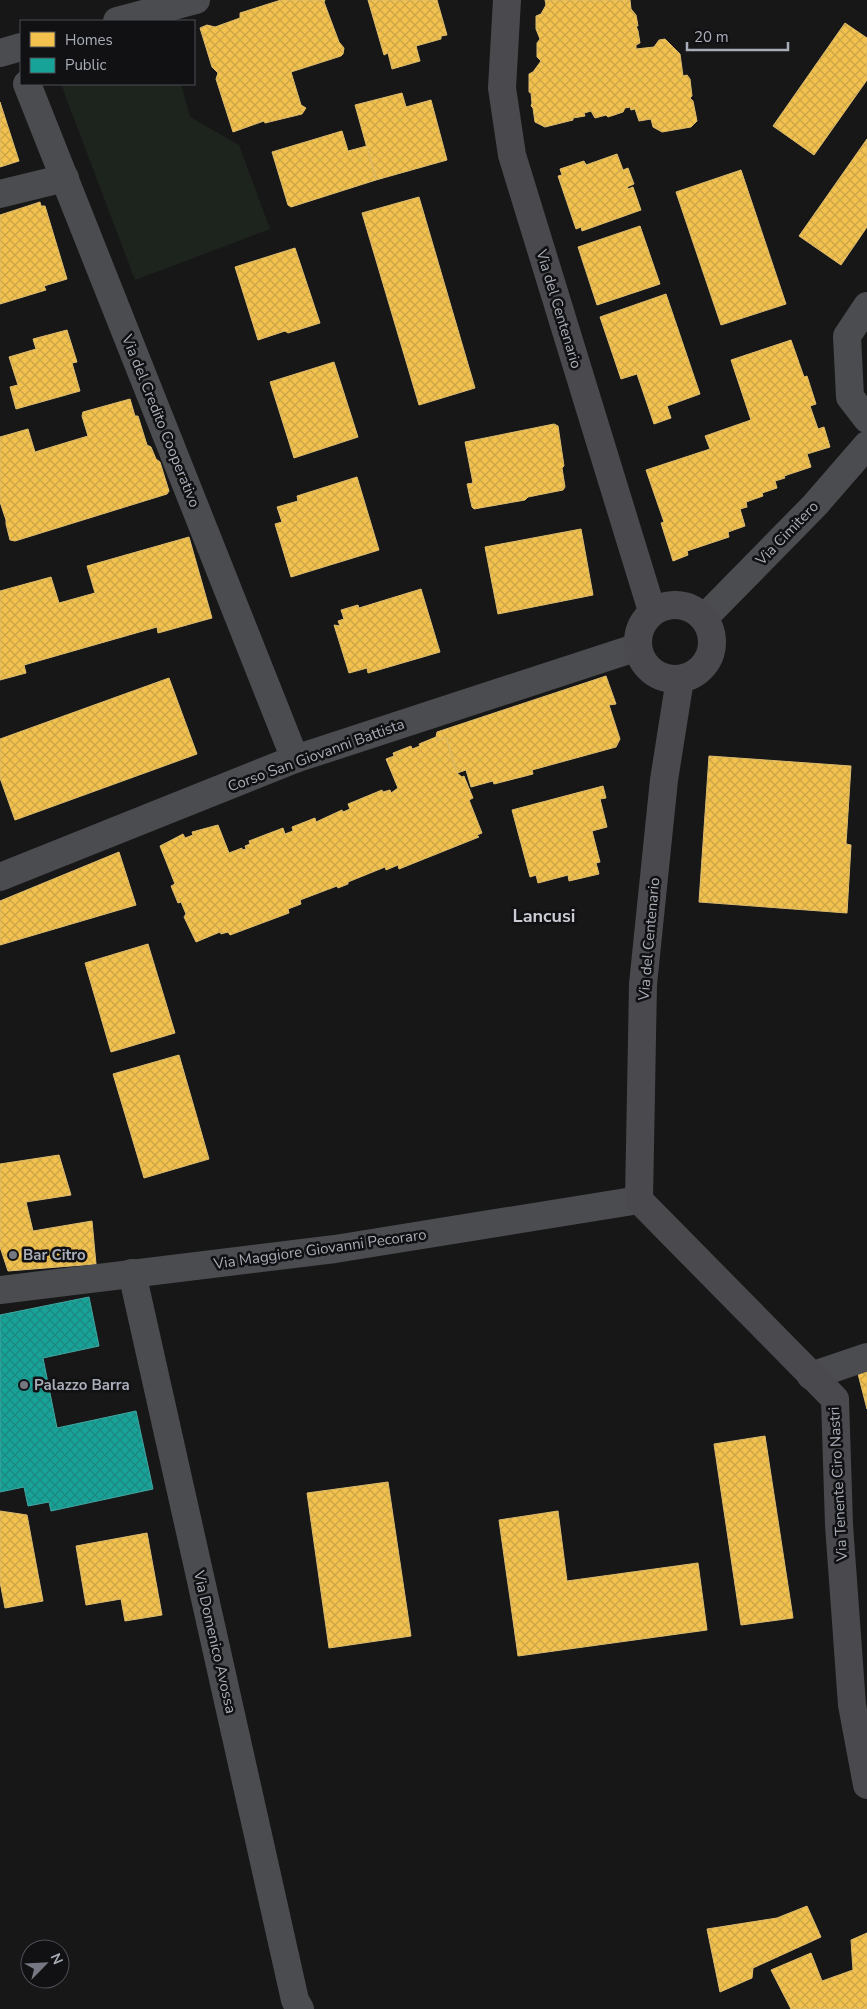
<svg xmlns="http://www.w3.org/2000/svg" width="867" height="2009" font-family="'Nunito Sans',sans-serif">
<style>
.green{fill:#1d241e}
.homes{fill:url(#homes-cross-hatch);stroke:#dcbb6e}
.public{fill:url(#public-cross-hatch);stroke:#42a6a2}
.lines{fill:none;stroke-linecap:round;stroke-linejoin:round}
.street{stroke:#4b4c50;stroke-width:28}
.secondary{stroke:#4a4a4e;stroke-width:28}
.poi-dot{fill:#757880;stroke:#111113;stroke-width:2}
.labels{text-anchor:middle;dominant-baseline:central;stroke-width:5;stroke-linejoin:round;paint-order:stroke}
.street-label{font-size:15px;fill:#a8adb8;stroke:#111113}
.poi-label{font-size:15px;font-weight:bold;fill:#a8adb8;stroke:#111113;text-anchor:start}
.quarter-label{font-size:18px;font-weight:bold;fill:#c9ccd4;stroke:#111113}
</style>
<defs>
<pattern id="homes-cross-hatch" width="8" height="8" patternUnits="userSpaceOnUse" patternTransform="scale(1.25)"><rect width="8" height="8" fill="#f2c14e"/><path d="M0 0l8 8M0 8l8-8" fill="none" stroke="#cca549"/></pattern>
<pattern id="public-cross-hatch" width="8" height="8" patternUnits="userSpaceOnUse" patternTransform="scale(1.25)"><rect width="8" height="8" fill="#17a398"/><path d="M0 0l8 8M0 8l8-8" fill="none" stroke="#1e8780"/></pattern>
</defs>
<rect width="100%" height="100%" fill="#171717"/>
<!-- green -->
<path class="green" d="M 61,84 L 181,84 L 190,117 L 239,145 L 270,229 L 135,280 Z"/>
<!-- homes -->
<g class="homes">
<path d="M 281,0 L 325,0 L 324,2 L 339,42 L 344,48 L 343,54 L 341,56 L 291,72 L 301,105 L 306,108 L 302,114 L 265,123 L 264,121 L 233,132 L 216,79 L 218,73 L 212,67 L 200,28 L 207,25 L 215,27 L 240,18 L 240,13 Z"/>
<path d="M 368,0 L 437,0 L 447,35 L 441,36 L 441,39 L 416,46 L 420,61 L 392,69 L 388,53 L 384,55 Z"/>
<path d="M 545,0 L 630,0 L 631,9 L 636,15 L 638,26 L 636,26 L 638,31 L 640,43 L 636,45 L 636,49 L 654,47 L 659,40 L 665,39 L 680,54 L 683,76 L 687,75 L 690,79 L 692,96 L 690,98 L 693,101 L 697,121 L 691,127 L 662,132 L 653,127 L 651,119 L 639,121 L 635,109 L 631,110 L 630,107 L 625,108 L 623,112 L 608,117 L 606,115 L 595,118 L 591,111 L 584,113 L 585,116 L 573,118 L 573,120 L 545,127 L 535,122 L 533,108 L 531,106 L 532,103 L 531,93 L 529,92 L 529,74 L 533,72 L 541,61 L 537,57 L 537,43 L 540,39 L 536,29 L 536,16 L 541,14 L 546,5 Z"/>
<path d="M 845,23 L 867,38 L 867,80 L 814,155 L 773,126 Z"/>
<path d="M 402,93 L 406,107 L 431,100 L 447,160 L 376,180 L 355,105 Z"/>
<path d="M 0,102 L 19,161 L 0,167 Z"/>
<path d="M 342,131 L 348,151 L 367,146 L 376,180 L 291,207 L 288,205 L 272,152 Z"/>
<path d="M 867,139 L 867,227 L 841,265 L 799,236 Z"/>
<path d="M 617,154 L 623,170 L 628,168 L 634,184 L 627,187 L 628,189 L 633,187 L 641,210 L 582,231 L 581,227 L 576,229 L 558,176 L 562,175 L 560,169 L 584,161 L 586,165 Z"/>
<path d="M 741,170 L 786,304 L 721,325 L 676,192 Z"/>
<path d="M 419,197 L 475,388 L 419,405 L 362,213 Z"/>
<path d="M 40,202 L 41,206 L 45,206 L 67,279 L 44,286 L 46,290 L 0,304 L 0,215 Z"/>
<path d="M 640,226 L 660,284 L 597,305 L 578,247 Z"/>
<path d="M 295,248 L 320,323 L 288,333 L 285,331 L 258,340 L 235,267 Z"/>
<path d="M 666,294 L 700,394 L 667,406 L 671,418 L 654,424 L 637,374 L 621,379 L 600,317 Z"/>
<path d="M 67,330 L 77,362 L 72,363 L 80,391 L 16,409 L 10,387 L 18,385 L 9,357 L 36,349 L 33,339 Z"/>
<path d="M 791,340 L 804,377 L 807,376 L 816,404 L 810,406 L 818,429 L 824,427 L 830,447 L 807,454 L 811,467 L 784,476 L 785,478 L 775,481 L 777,488 L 762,493 L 763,496 L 746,502 L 747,507 L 740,509 L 745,526 L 728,532 L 729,537 L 687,551 L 688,555 L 673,561 L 661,523 L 664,522 L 646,470 L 710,449 L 705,436 L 751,420 L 731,360 Z"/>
<path d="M 334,362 L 358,437 L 294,458 L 270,382 Z"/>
<path d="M 130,399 L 135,416 L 138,416 L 147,445 L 151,447 L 156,459 L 160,462 L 169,491 L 167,494 L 15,541 L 10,540 L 6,524 L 6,520 L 0,502 L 0,437 L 28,429 L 35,452 L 88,436 L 82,416 L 83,412 Z"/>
<path d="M 554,424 L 558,426 L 564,466 L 562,468 L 565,487 L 563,490 L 528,497 L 525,500 L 474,509 L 472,507 L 467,484 L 473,483 L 465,442 Z"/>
<path d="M 357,477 L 379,550 L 291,577 L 275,524 L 282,522 L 277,507 L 298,501 L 297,496 Z"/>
<path d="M 581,529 L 593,595 L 498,614 L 485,547 Z"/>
<path d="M 189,537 L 212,618 L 158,633 L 157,627 L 24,665 L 26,673 L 0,680 L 0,591 L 51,577 L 59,603 L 95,593 L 87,566 Z"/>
<path d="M 421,589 L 440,652 L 368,673 L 367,668 L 349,673 L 334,625 L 340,626 L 338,621 L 344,619 L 341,610 L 358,605 L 359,608 Z"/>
<path d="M 606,676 L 616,704 L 609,705 L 620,739 L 616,747 L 532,770 L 533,774 L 494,784 L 493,781 L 471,787 L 466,770 L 457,773 L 447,741 L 446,738 L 437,740 L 436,737 L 437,732 Z"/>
<path d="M 169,678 L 197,754 L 15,820 L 0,778 L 0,739 Z"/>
<path d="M 436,737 L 437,740 L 446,738 L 457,773 L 462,777 L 464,776 L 473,798 L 469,800 L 482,833 L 477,835 L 479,837 L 399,869 L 398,865 L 386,870 L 385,867 L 348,882 L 348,884 L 338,888 L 337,886 L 300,900 L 301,904 L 288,909 L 289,913 L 230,935 L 228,932 L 221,934 L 220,932 L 196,942 L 184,917 L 186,914 L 181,902 L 178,903 L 171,886 L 175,884 L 160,846 L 183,834 L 185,838 L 193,835 L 192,832 L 218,825 L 229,853 L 242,848 L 242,850 L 246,849 L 245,846 L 250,844 L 249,841 L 283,828 L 285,834 L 293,831 L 292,827 L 315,818 L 316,822 L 342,810 L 343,812 L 350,809 L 348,804 L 382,790 L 383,792 L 390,790 L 391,793 L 398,788 L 386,759 L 394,756 L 393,753 L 411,746 L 412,749 L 420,746 L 419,744 Z"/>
<path d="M 709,756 L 851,766 L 846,844 L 851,845 L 847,913 L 699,902 Z"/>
<path d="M 603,786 L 606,798 L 600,799 L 607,827 L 592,831 L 600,862 L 596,863 L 599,874 L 569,881 L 568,875 L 538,883 L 536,875 L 530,877 L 512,810 Z"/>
<path d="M 119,852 L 136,905 L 0,945 L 0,901 Z"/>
<path d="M 148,944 L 175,1033 L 111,1052 L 85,963 Z"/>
<path d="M 179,1055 L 209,1159 L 144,1178 L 113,1074 Z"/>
<path d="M 59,1155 L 71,1195 L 26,1202 L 33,1231 L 92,1221 L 96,1264 L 8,1271 L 0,1247 L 0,1164 Z"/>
<path d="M 867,1362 L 867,1409 L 856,1366 Z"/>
<path d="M 765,1436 L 793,1618 L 741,1625 L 714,1444 Z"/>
<path d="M 388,1482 L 411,1636 L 329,1648 L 307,1493 Z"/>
<path d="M 0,1511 L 27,1515 L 43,1601 L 5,1608 L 0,1582 Z"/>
<path d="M 558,1511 L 567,1581 L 698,1563 L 707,1630 L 518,1656 L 499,1520 Z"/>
<path d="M 147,1533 L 162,1615 L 125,1621 L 121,1599 L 86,1605 L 76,1546 Z"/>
<path d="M 807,1906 L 821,1937 L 753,1968 L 752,1978 L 720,1992 L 707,1929 L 777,1918 Z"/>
<path d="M 867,1933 L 867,2009 L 791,2009 L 771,1970 L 811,1953 L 822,1981 L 853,1970 L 851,1940 Z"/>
</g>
<!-- public -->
<path class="public" d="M 89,1297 L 99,1346 L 43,1358 L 57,1428 L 136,1411 L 153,1489 L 51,1511 L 49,1502 L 28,1506 L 24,1487 L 0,1492 L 0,1315 Z"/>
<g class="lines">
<!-- street -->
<g class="street">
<path d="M 117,21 L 196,0"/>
<path d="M 0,53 L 21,47"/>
<path d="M 27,84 L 295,759"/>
<path d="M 0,194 L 65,178"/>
<path d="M 867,306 L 847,336 L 850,397 L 867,419"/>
<path d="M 704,618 L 815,505 L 867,445"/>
<path d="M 0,877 L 295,759 L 638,647"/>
<path d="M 132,1273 L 295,2000 L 300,2009"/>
<path d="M 0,1290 L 335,1249 L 639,1200"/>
<path d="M 811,1376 L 867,1357"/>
</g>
<!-- secondary -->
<g class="secondary">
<path d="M 507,0 L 502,88 L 512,155 L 652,611"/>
<circle cx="675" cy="642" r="37"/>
<path d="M 680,679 L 664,780 L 643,984 L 639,1200 L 835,1399 L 839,1525 L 852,1705 L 867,1785"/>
</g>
</g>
<!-- markers -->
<g class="poi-dot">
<circle cx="13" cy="1255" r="5"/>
<circle cx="24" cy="1385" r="5"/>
</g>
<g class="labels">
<!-- street labels -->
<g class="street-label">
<text transform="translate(559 309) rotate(73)">Via del Centenario</text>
<text transform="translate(161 421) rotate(68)">Via del Credito Cooperativo</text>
<text transform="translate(787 533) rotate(-46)">Via Cimitero</text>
<text transform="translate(316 755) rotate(-20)">Corso San Giovanni Battista</text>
<text transform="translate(649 939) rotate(-85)">Via del Centenario</text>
<text transform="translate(320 1249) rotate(-8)">Via Maggiore Giovanni Pecoraro</text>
<text transform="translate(838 1484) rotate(-93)">Via Tenente Ciro Nastri</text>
<text transform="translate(215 1642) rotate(77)">Via Domenico Avossa</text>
</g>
<!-- poi labels -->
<g class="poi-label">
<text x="23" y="1255">Bar Citro</text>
<text x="34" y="1385">Palazzo Barra</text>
</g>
<!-- quarter labels -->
<g class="quarter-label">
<text x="544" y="916">Lancusi</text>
</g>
</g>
<!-- legend -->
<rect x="20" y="20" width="175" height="65" fill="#111113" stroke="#4d4f55"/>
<rect x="30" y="32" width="25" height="15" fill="#f2c14e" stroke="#4d4f55"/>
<text x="65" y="45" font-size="15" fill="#a8adb8">Homes</text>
<rect x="30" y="58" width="25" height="15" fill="#17a398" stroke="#4d4f55"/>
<text x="65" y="70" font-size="15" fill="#a8adb8">Public</text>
<!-- north arrow -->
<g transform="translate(45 1964) rotate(66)"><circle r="24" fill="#111113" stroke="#4d4f55"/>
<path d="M0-4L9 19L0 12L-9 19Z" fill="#757880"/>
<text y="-8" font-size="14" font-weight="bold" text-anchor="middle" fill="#a8adb8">N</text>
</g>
<!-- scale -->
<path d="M687 42v8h101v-8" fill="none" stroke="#a8adb8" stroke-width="2.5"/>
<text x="694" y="42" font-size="15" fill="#a8adb8" stroke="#111113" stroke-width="4" paint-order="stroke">20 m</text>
</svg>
